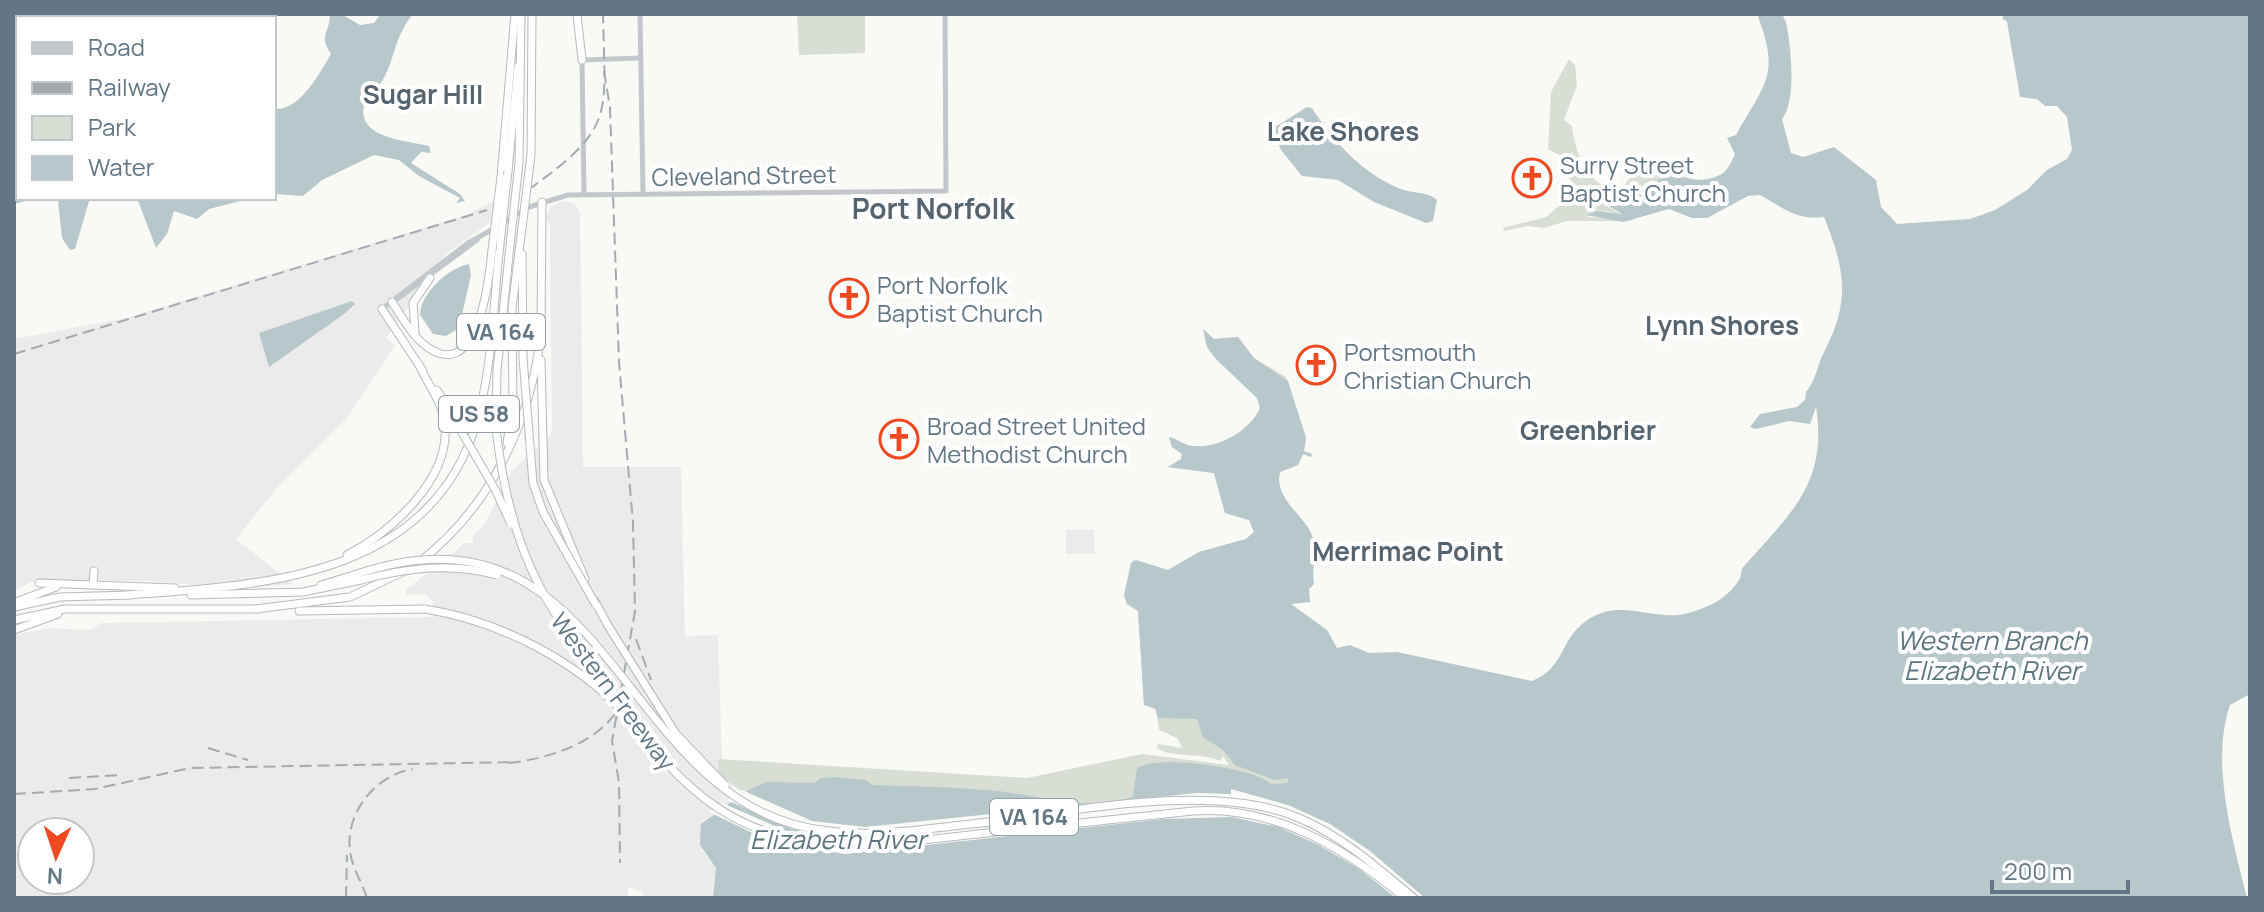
<svg xmlns="http://www.w3.org/2000/svg" width="2264" height="912" font-family="Manrope,sans-serif">
<style>
.built{fill:#eaebea;fill-rule:evenodd}
.green{fill:#d9ded5}
.water{fill:#b8c7ca}
.pier{fill:#f9f9f6}
.lines{fill:none;stroke-linecap:round;stroke-linejoin:round}
.highway-casing{stroke:#b5babd;stroke-width:9}
.minor{stroke:#c2c7cb;stroke-width:5}
.highway{stroke:#fff;stroke-width:7}
.rail{stroke:#a3abb1;stroke-width:2;stroke-dasharray:12 6;stroke-linecap:butt}
.highway-bridge-casing{stroke:#b5babd;stroke-width:9;stroke-linecap:butt}
.highway-bridge{stroke:#fff;stroke-width:7}
.labels{text-anchor:middle;dominant-baseline:central;stroke-width:8;stroke-linejoin:round;paint-order:stroke}
.shield{fill:#fff;stroke:#919fa8;stroke-width:2}
.shield-label{font-size:22px;font-weight:bold;fill:#627683}
.poi-label{font-size:24px;fill:#627683;stroke:#fff;text-anchor:start}
.street-label{font-size:24px;fill:#627683;stroke:#fff}
.neighbourhood-label{font-size:26px;font-weight:bold;fill:#55646e;stroke:#fff}
.water-label{font-size:26px;font-style:italic;fill:#5d767d;stroke:#fff}
.quarter-label{font-size:28px;font-weight:bold;fill:#55646e;stroke:#fff}
</style>
<rect width="100%" height="100%" fill="#f9f9f6"/>
<!-- built -->
<g class="built">
<path d="M 500,198 L 499,216 L 446,254 L 386,338 L 395,346 L 347,418 L 275,490 L 236,539 L 293,584 L 237,589 L 151,581 L 68,580 L 34,581 L 14,590 L 14,339 L 126,318 L 466,215 Z"/>
<path d="M 562,201 L 574,203 L 580,212 L 583,467 L 681,467 L 685,636 L 718,635 L 722,762 L 732,773 L 731,802 L 703,821 L 701,849 L 716,868 L 712,898 L 644,898 L 642,892 L 629,887 L 627,898 L 14,898 L 14,635 L 49,628 L 91,630 L 101,623 L 432,617 L 433,601 L 425,594 L 406,595 L 406,590 L 465,543 L 473,543 L 473,536 L 485,524 L 512,471 L 548,438 L 552,430 L 550,224 L 546,219 L 551,207 ZM 32,832 L 80,832 L 80,880 L 32,880 Z"/>
<path d="M 1066,530 L 1094,530 L 1095,554 L 1066,554 Z"/>
</g>
<!-- green -->
<g class="green">
<path d="M 797,14 L 865,14 L 865,53 L 799,55 Z"/>
<path d="M 1569,59 L 1575,65 L 1577,85 L 1564,120 L 1572,126 C 1576,155 1586,186 1620,191 C 1624,187 1627,180 1632,176 C 1647,163 1683,174 1698,182 C 1690,181 1680,178 1672,178 C 1644,177 1635,208 1600,202 L 1622,215 L 1606,211 L 1587,217 L 1636,219 L 1629,221 L 1567,221 L 1544,228 L 1528,226 L 1504,231 L 1503,228 L 1546,217 L 1575,192 L 1561,156 L 1548,149 L 1551,92 Z"/>
<path d="M 1203,329 L 1214,339 L 1238,337 L 1254,358 L 1286,377 L 1306,438 L 1304,451 L 1312,454 L 1311,457 L 1303,454 L 1298,465 L 1280,472 C 1273,495 1300,516 1311,533 L 1257,527 L 1263,756 L 1299,786 L 729,865 L 713,898 L 716,868 L 700,845 L 701,824 L 747,790 L 741,791 L 718,775 L 718,759 L 1027,778 L 1142,754 L 1229,765 L 1223,756 L 1220,761 C 1200,752 1170,758 1157,748 L 1158,744 L 1182,748 L 1177,738 L 1159,730 L 1156,710 L 1144,705 L 1138,611 L 1127,604 L 1124,595 L 1133,560 L 1168,570 L 1199,552 L 1246,539 L 1254,532 L 1249,520 L 1225,513 L 1214,473 L 1168,467 L 1181,459 L 1182,454 L 1172,447 L 1169,437 C 1177,439 1184,445 1193,446 C 1218,449 1250,431 1260,408 L 1257,398 L 1216,359 L 1207,347 Z"/>
</g>
<!-- water -->
<g class="water">
<path d="M 330,14 L 341,14 L 360,25 L 374,23 L 381,14 L 413,14 C 388,44 398,73 365,101 C 353,139 406,140 429,146 L 431,153 L 421,152 L 411,163 L 460,194 L 465,201 L 456,203 L 460,198 L 419,176 L 399,160 L 374,155 L 322,180 L 303,196 L 274,194 L 274,109 C 300,111 319,74 331,54 C 318,34 330,34 330,14 Z"/>
<path d="M 1757,14 L 1782,14 L 1786,22 C 1791,46 1797,100 1782,119 L 1791,153 L 1803,157 L 1834,147 L 1876,180 L 1881,207 L 1897,224 L 1970,219 L 1995,210 L 2027,190 L 2047,170 L 2067,159 L 2072,150 L 2067,117 L 2057,106 L 2045,106 L 2037,99 L 2020,97 L 2007,22 L 2002,18 L 2005,14 L 2250,14 L 2250,694 L 2230,705 C 2210,763 2233,841 2247,898 L 713,898 L 716,868 L 700,845 L 701,824 L 748,790 L 766,782 L 814,783 L 821,778 L 835,777 L 866,780 L 872,785 C 914,786 955,787 997,791 C 1031,794 1103,815 1133,796 L 1137,768 C 1159,754 1255,768 1271,784 L 1288,783 L 1288,778 L 1275,780 L 1235,765 L 1223,750 L 1203,737 L 1197,719 L 1158,718 L 1155,708 L 1144,705 L 1138,611 L 1127,604 L 1124,595 L 1131,563 L 1136,560 L 1168,570 L 1199,552 L 1246,539 L 1254,532 L 1249,520 L 1225,513 L 1214,473 L 1168,467 L 1181,459 L 1182,454 L 1172,447 L 1169,437 C 1177,439 1184,445 1193,446 C 1218,449 1250,431 1260,408 L 1257,398 L 1216,359 L 1207,347 L 1203,329 L 1214,339 L 1238,337 L 1254,358 L 1288,381 L 1306,438 L 1304,451 L 1312,454 L 1311,457 L 1303,454 L 1298,465 L 1280,472 C 1273,497 1304,516 1311,533 C 1319,550 1311,567 1314,584 L 1309,589 L 1310,602 L 1291,604 L 1327,630 L 1337,648 L 1350,645 L 1369,653 L 1397,652 L 1532,681 C 1566,667 1559,640 1586,621 C 1620,597 1651,621 1685,614 C 1708,608 1727,599 1739,580 C 1743,574 1739,571 1745,565 C 1790,514 1828,483 1816,407 L 1810,424 L 1789,421 L 1756,429 L 1750,427 L 1760,414 L 1797,407 L 1805,400 L 1806,392 C 1816,380 1817,366 1824,352 C 1851,301 1845,269 1824,217 C 1796,220 1787,210 1760,195 L 1748,196 L 1707,218 L 1692,218 L 1669,209 L 1623,222 L 1586,215 L 1597,211 L 1622,214 L 1600,201 C 1635,209 1641,179 1671,177 C 1690,176 1698,185 1720,175 C 1727,172 1732,161 1735,154 L 1727,138 L 1736,135 C 1765,83 1781,75 1757,14 Z"/>
<path d="M 18,100 L 18,198 L 90,198 L 75,249 L 70,250 L 62,238 L 58,201 L 34,199 L 14,204 L 14,101 Z"/>
<path d="M 1307,107 L 1312,108 C 1333,141 1364,175 1401,189 C 1413,194 1428,191 1437,200 L 1433,221 L 1426,223 L 1374,202 L 1338,180 L 1302,176 L 1281,150 L 1272,129 Z"/>
<path d="M 137,198 L 252,198 L 209,209 L 197,219 L 174,211 L 167,234 L 156,248 Z"/>
<path d="M 469,264 L 471,275 L 459,328 L 446,336 L 433,334 L 420,315 C 420,294 448,268 469,264 Z"/>
<path d="M 352,301 L 355,304 L 344,314 L 269,367 L 259,333 Z"/>
</g>
<!-- pier -->
<path class="pier" d="M 1231,789 L 1288,805 L 1330,824 L 1370,851 L 1425,898 L 1396,898 L 1358,868 L 1317,844 L 1278,827 L 1232,817 L 1163,819 L 845,854 L 771,842 L 709,812 L 722,803 L 793,834 L 853,841 L 871,839 L 830,837 L 792,829 L 727,800 L 742,790 L 812,821 L 865,827 L 1197,793 L 1231,794 Z"/>
<g class="lines">
<!-- highway casing -->
<g class="highway-casing">
<g id="highway">
<path d="M 577,14 L 582,60"/>
<path d="M 531,155 L 532,14"/>
<path d="M 519,163 L 521,14"/>
<path d="M 508,171 L 518,67"/>
<path d="M 501,177 L 515,14"/>
<path d="M 522,254 L 523,358"/>
<path d="M 392,302 C 401,315 409,331 421,342 C 477,392 489,282 492,250"/>
<path d="M 382,309 L 423,371"/>
<path d="M 415,332 L 413,303 L 430,278"/>
<path d="M 541,336 L 542,202"/>
<path d="M 541,360 L 544,480 L 585,579"/>
<path d="M 437,390 L 449,410"/>
<path d="M 496,428 L 497,371 L 511,236"/>
<path d="M 507,443 L 513,404 L 512,308 L 522,228"/>
<path d="M 347,555 C 391,532 450,480 445,425 C 443,404 429,386 420,367"/>
<path d="M 417,564 C 490,508 530,425 541,334"/>
<path d="M 39,583 L 175,588"/>
<path d="M 93,584 L 94,571"/>
<path d="M 321,585 L 357,574"/>
<path d="M 127,595 C 261,585 429,579 476,424 C 493,368 493,303 500,244"/>
<path d="M 191,595 L 303,592 L 361,580"/>
<path d="M 595,601 L 607,624"/>
<path d="M 16,602 L 56,587"/>
<path d="M 14,607 L 60,597 L 131,595"/>
<path d="M 256,609 L 350,597 L 407,570"/>
<path d="M 299,611 L 425,609"/>
<path d="M 14,620 L 65,609 L 259,609"/>
<path d="M 14,630 L 58,614"/>
<path d="M 649,742 C 746,867 846,849 986,833 C 1055,826 1124,818 1193,811 C 1276,806 1343,847 1405,898"/>
<path d="M 829,831 C 874,837 918,830 962,825 C 1061,815 1208,779 1299,818 C 1342,836 1379,869 1414,898"/>
</g>
</g>
<!-- minor -->
<g class="minor">
<path d="M 640,14 L 643,194"/>
<path d="M 584,193 L 582,60 L 640,58"/>
<path d="M 503,223 L 529,207 L 568,195 L 946,191 L 945,14"/>
<path d="M 393,302 L 477,240"/>
<path d="M 382,309 L 468,243 L 495,228"/>
</g>
<!-- highway -->
<use href="#highway" class="highway"/>
<!-- rail -->
<g class="rail">
<path d="M 604,71 L 610,108 L 619,362 L 633,523 L 635,611 L 612,741 L 619,782 L 620,863"/>
<path d="M 528,190 C 616,127 605,117 603,14"/>
<path d="M 14,354 L 487,210"/>
<path d="M 636,639 L 651,680"/>
<path d="M 208,748 L 248,760"/>
<path d="M 509,763 C 546,759 592,745 615,714"/>
<path d="M 69,778 L 121,775"/>
<path d="M 14,794 L 95,789 L 190,768 L 518,762"/>
<path d="M 346,898 L 347,855"/>
<path d="M 367,898 C 362,882 352,868 350,851 C 345,812 376,775 413,769"/>
</g>
<!-- highway-bridge casing -->
<g class="highway-bridge-casing">
<g id="highway-bridge">
<path d="M 522,228 L 531,155"/>
<path d="M 511,236 L 519,163"/>
<path d="M 500,244 L 508,171"/>
<path d="M 492,250 L 501,177"/>
<path d="M 523,358 L 533,483 L 543,512 L 596,605"/>
<path d="M 449,410 L 496,491 L 511,524"/>
<path d="M 496,428 C 502,483 514,538 540,587 C 569,643 614,689 649,742"/>
<path d="M 357,574 C 616,487 617,811 829,831"/>
<path d="M 361,580 C 407,568 450,562 497,575"/>
<path d="M 425,609 C 500,621 581,662 630,720"/>
<path d="M 607,624 L 676,734 L 725,785"/>
</g>
</g>
<!-- highway-bridge -->
<use href="#highway-bridge" class="highway-bridge"/>
</g>
<!-- icons -->
<defs>
<g id="church-ring" transform="scale(2)"><circle r="9.5" fill="#fff" stroke="#ee4921" stroke-width="1.5"/><path d="M-1.2-6h2.4v3.5h3.3v2.4h-3.3V6h-2.4V-.1h-3.3v-2.4h3.3Z" fill="#ee4921"/></g>
</defs>
<g fill-rule="evenodd">
<use href="#church-ring" x="1532" y="178"/>
<use href="#church-ring" x="849" y="298"/>
<use href="#church-ring" x="1316" y="365"/>
<use href="#church-ring" x="899" y="439"/>
</g>
<g class="labels">
<!-- shield labels -->
<g class="shield">
<rect x="457" y="314" width="88" height="36" rx="6"/>
<rect x="439" y="396" width="80" height="36" rx="6"/>
<rect x="990" y="799" width="88" height="36" rx="6"/>
</g>
<g class="shield-label">
<text x="501" y="332">VA 164</text>
<text x="479" y="414">US 58</text>
<text x="1034" y="817">VA 164</text>
</g>
<!-- poi labels -->
<g class="poi-label">
<text x="1560" y="164">Surry Street<tspan x="1560" dy="28">Baptist Church</tspan></text>
<text x="877" y="284">Port Norfolk<tspan x="877" dy="28">Baptist Church</tspan></text>
<text x="1344" y="351">Portsmouth<tspan x="1344" dy="28">Christian Church</tspan></text>
<text x="927" y="425">Broad Street United<tspan x="927" dy="28">Methodist Church</tspan></text>
</g>
<!-- street labels -->
<g class="street-label">
<text transform="translate(744 175) rotate(-1)">Cleveland Street</text>
<text transform="translate(614 691) rotate(53)">Western Freeway</text>
</g>
<!-- neighbourhood labels -->
<g class="neighbourhood-label">
<text x="423" y="94">Sugar Hill</text>
<text x="1343" y="131">Lake Shores</text>
<text x="1722" y="325">Lynn Shores</text>
<text x="1588" y="430">Greenbrier</text>
<text x="1408" y="551">Merrimac Point</text>
</g>
<!-- water labels -->
<g class="water-label">
<text x="1992" y="640">Western Branch<tspan x="1992" dy="30">Elizabeth River</tspan></text>
<text x="838" y="839">Elizabeth River</text>
</g>
<!-- quarter labels -->
<g class="quarter-label">
<text x="933" y="208">Port Norfolk</text>
</g>
</g>
<!-- border -->
<rect width="2264" height="912" fill="none" stroke="#627683" stroke-width="32"/>
<!-- legend -->
<rect x="16" y="16" width="260" height="184" fill="#ffffff" stroke="#c0c8cd" stroke-width="2"/>
<rect x="32" y="42" width="40" height="12" fill="#c2c7cb" stroke="#c0c8cd" stroke-width="2"/>
<text x="88" y="56" font-size="24" fill="#627683">Road</text>
<rect x="32" y="82" width="40" height="12" fill="#a3abb1" stroke="#c0c8cd" stroke-width="2"/>
<text x="88" y="96" font-size="24" fill="#627683">Railway</text>
<rect x="32" y="116" width="40" height="24" fill="#d9ded5" stroke="#c0c8cd" stroke-width="2"/>
<text x="88" y="136" font-size="24" fill="#627683">Park</text>
<rect x="32" y="156" width="40" height="24" fill="#b8c7ca" stroke="#c0c8cd" stroke-width="2"/>
<text x="88" y="176" font-size="24" fill="#627683">Water</text>
<!-- north arrow -->
<g transform="translate(56 856) rotate(183)"><circle r="38" fill="#ffffff" stroke="#c0c8cd" stroke-width="2"/>
<path d="M0-6L14 30L0 20L-14 30Z" fill="#ee4921"/>
<text y="-12" font-size="22" font-weight="bold" text-anchor="middle" fill="#627683">N</text>
</g>
<!-- scale -->
<path d="M1992 880v12h136v-12" fill="none" stroke="#627683" stroke-width="4"/>
<text x="2004" y="880" font-size="24" fill="#627683" stroke="#ffffff" stroke-width="6" paint-order="stroke">200 m</text>
</svg>
